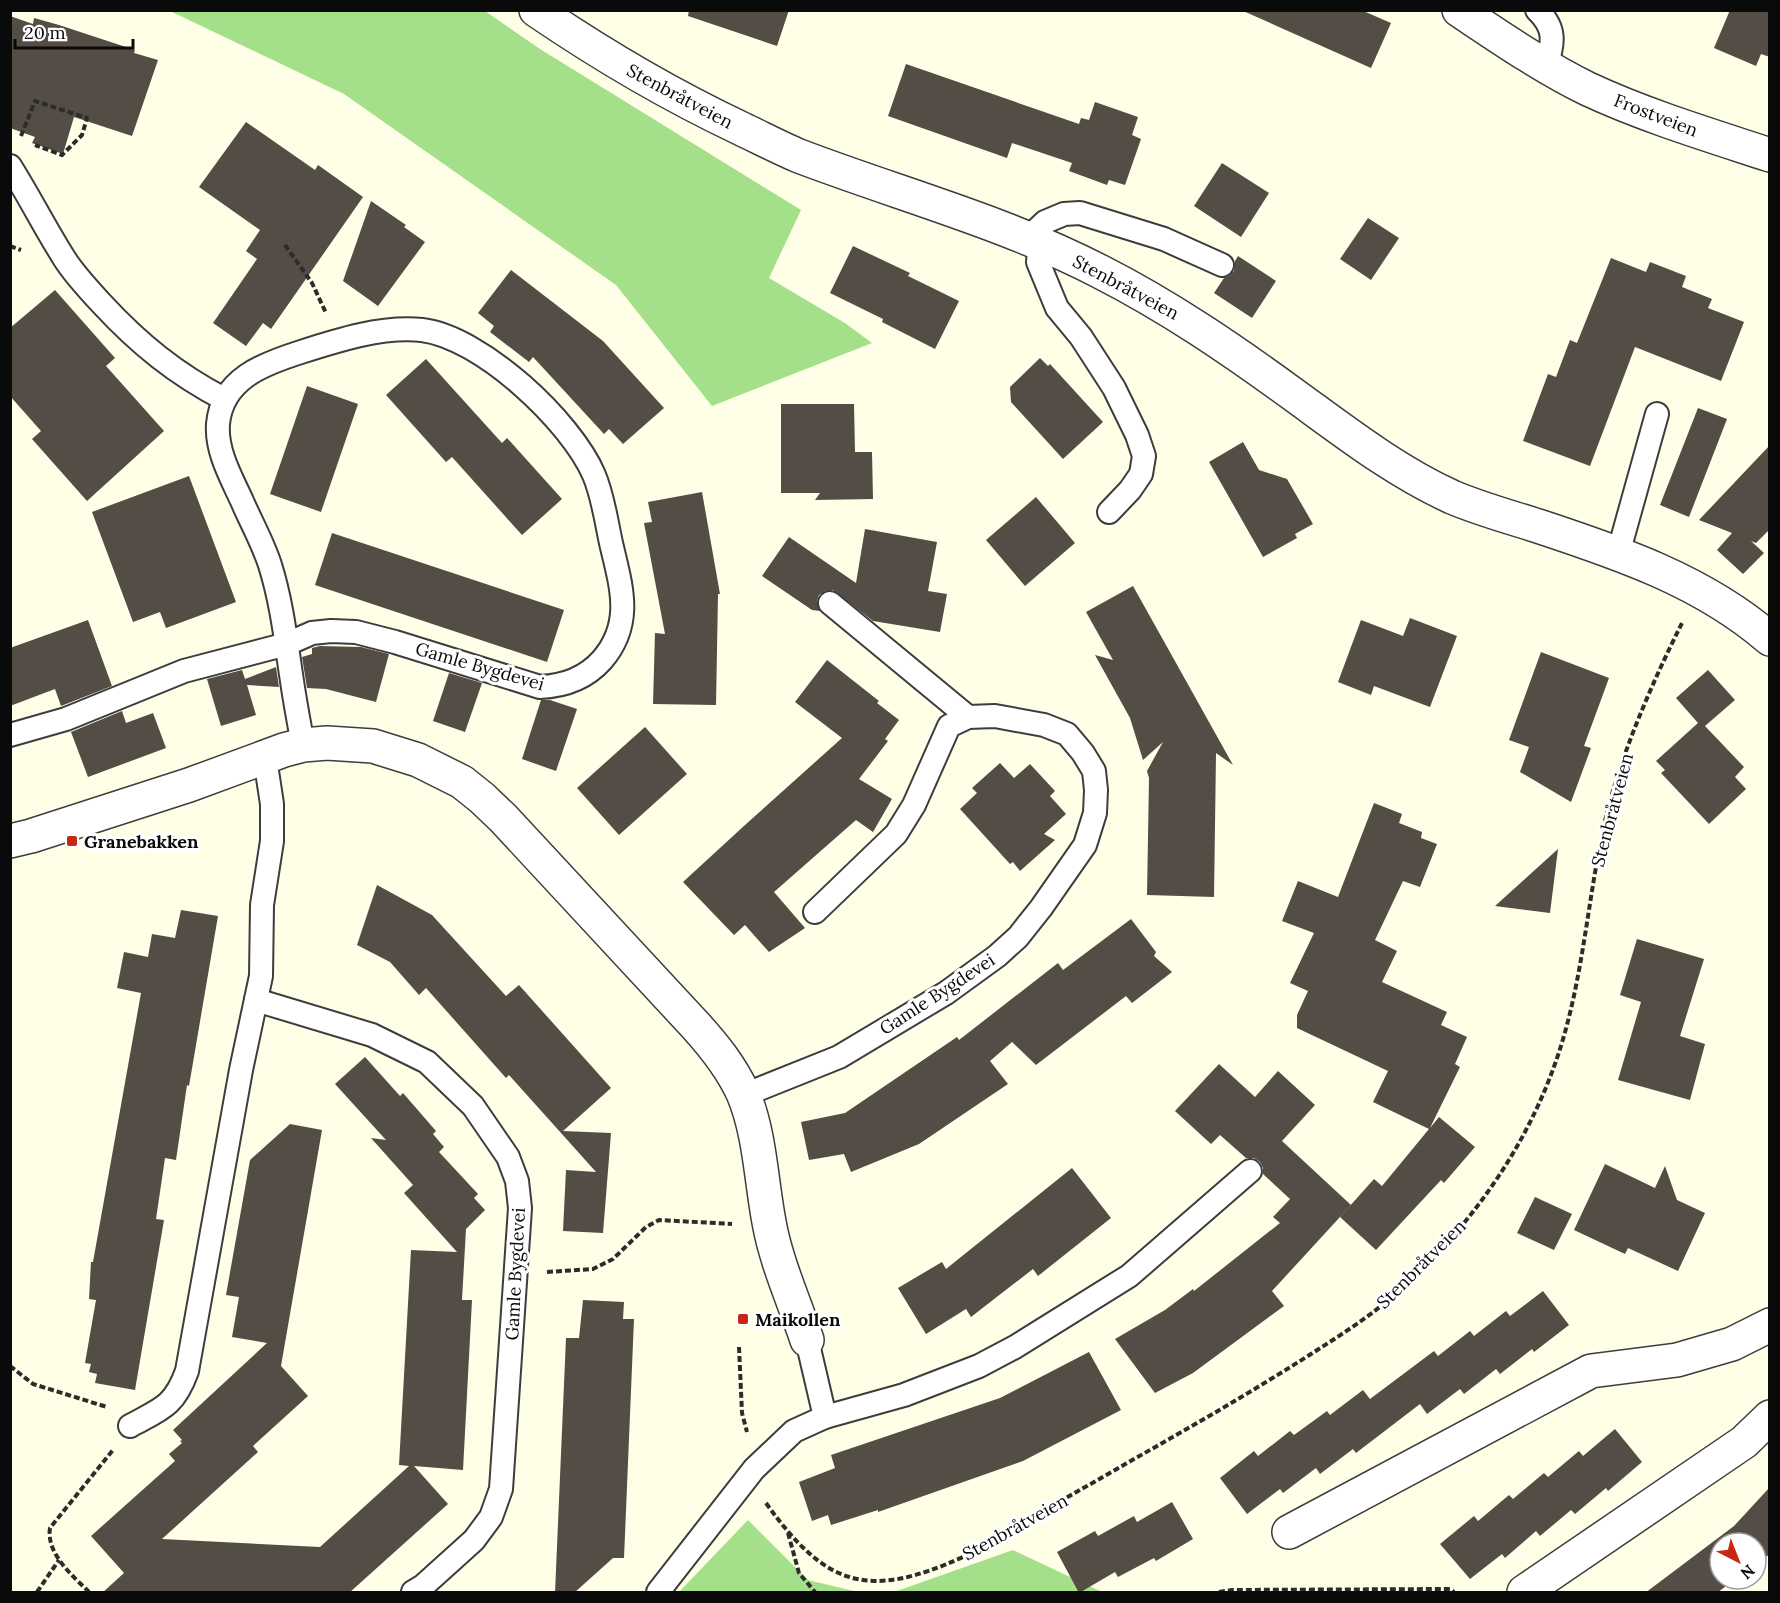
<svg xmlns="http://www.w3.org/2000/svg" width="1780" height="1603" font-family="Lora,serif">
<style>
.forest{fill:#a4df8a}
.building{fill:#534d45}
.lines{fill:none;stroke-linecap:round;stroke-linejoin:round}
.lane-casing{stroke:#3d3d3d;stroke-width:26}
.street-casing{stroke:#3d3d3d;stroke-width:36}
.path{stroke:#2c2c2c;stroke-width:4;stroke-dasharray:6 3;stroke-linecap:butt}
.lane{stroke:#fff;stroke-width:22}
.street{stroke:#fff;stroke-width:33}
.poi-dot{fill:#c72715;stroke:#fff;stroke-width:2}
.labels{text-anchor:middle;dominant-baseline:central;stroke-width:6;stroke-linejoin:round;paint-order:stroke}
.street-label{font-size:18px;fill:#0a0a0a;stroke:#fff}
.poi-label{font-size:18px;font-weight:bold;fill:#0a0a0a;stroke:#fff;text-anchor:start}
</style>
<rect width="100%" height="100%" fill="#fffee6"/>
<!-- forest -->
<g class="forest">
<path d="M 170,11 L 485,11 L 540,49 L 801,210 L 769,278 L 845,323 L 872,343 L 712,406 L 616,285 L 344,94 Z"/>
<path d="M 748,1520 L 808,1580 L 858,1592 L 679,1592 Z"/>
<path d="M 1013,1550 L 1102,1592 L 894,1592 Z"/>
</g>
<!-- building -->
<g class="building">
<path d="M 689,10 L 789,10 L 777,46 L 688,16 Z"/>
<path d="M 1241,10 L 1361,10 L 1391,23 L 1371,68 Z"/>
<path d="M 1730,10 L 1770,10 L 1770,57 L 1761,54 L 1756,66 L 1714,48 Z"/>
<path d="M 10,16 L 33,24 L 34,18 L 59,25 L 135,50 L 134,53 L 158,60 L 132,136 L 74,117 L 63,154 L 32,143 L 35,137 L 10,128 Z"/>
<path d="M 906,64 L 1079,124 L 1081,118 L 1089,120 L 1095,102 L 1138,117 L 1132,135 L 1141,139 L 1125,185 L 1109,180 L 1107,185 L 1069,171 L 1072,163 L 1012,143 L 1007,158 L 888,116 Z"/>
<path d="M 246,122 L 315,170 L 318,165 L 363,197 L 271,329 L 263,323 L 246,346 L 213,323 L 257,259 L 246,251 L 260,230 L 199,187 Z"/>
<path d="M 1222,163 L 1269,193 L 1241,237 L 1194,206 Z"/>
<path d="M 371,201 L 406,225 L 404,227 L 425,242 L 378,306 L 343,281 Z"/>
<path d="M 1368,218 L 1399,238 L 1371,280 L 1340,259 Z"/>
<path d="M 853,246 L 910,273 L 908,276 L 959,301 L 935,349 L 882,322 L 883,319 L 830,293 Z"/>
<path d="M 1238,256 L 1276,281 L 1252,318 L 1214,293 L 1224,278 L 1229,276 L 1234,271 L 1235,261 Z"/>
<path d="M 1611,258 L 1646,272 L 1650,262 L 1686,276 L 1682,287 L 1712,299 L 1708,308 L 1744,322 L 1721,381 L 1635,347 L 1590,466 L 1523,441 L 1548,374 L 1556,377 L 1570,340 L 1577,343 Z"/>
<path d="M 511,270 L 603,341 L 664,408 L 623,444 L 609,429 L 604,434 L 533,357 L 529,362 L 490,332 L 494,326 L 478,313 Z"/>
<path d="M 55,290 L 115,358 L 106,366 L 164,431 L 87,501 L 32,439 L 41,431 L 10,396 L 10,328 Z"/>
<path d="M 1040,358 L 1048,366 L 1050,364 L 1103,422 L 1063,459 L 1011,402 L 1010,387 Z"/>
<path d="M 426,359 L 502,443 L 507,438 L 562,499 L 522,535 L 452,457 L 446,462 L 386,395 Z"/>
<path d="M 307,386 L 358,404 L 321,512 L 270,494 Z"/>
<path d="M 781,404 L 854,404 L 855,452 L 872,452 L 873,499 L 815,500 L 820,493 L 781,493 Z"/>
<path d="M 1698,408 L 1727,419 L 1689,517 L 1660,505 Z"/>
<path d="M 1243,442 L 1259,470 L 1287,479 L 1313,524 L 1295,534 L 1297,538 L 1263,557 L 1209,462 Z"/>
<path d="M 1770,445 L 1770,529 L 1756,543 L 1751,541 L 1764,553 L 1743,574 L 1717,550 L 1732,533 L 1699,520 Z"/>
<path d="M 189,476 L 236,602 L 166,628 L 160,612 L 133,622 L 92,512 Z"/>
<path d="M 702,492 L 720,594 L 718,594 L 716,705 L 653,704 L 655,633 L 665,634 L 644,523 L 652,522 L 648,502 Z"/>
<path d="M 1036,497 L 1075,543 L 1025,586 L 986,540 Z"/>
<path d="M 865,529 L 937,542 L 928,591 L 947,594 L 940,632 L 873,621 L 833,590 L 825,591 L 819,595 L 817,601 L 820,611 L 812,610 L 762,576 L 789,537 L 856,583 Z"/>
<path d="M 332,533 L 564,610 L 547,662 L 315,585 Z"/>
<path d="M 1133,586 L 1233,765 L 1216,753 L 1214,897 L 1147,895 L 1149,778 L 1147,771 L 1163,742 L 1143,760 L 1130,718 L 1095,655 L 1113,660 L 1086,612 Z"/>
<path d="M 1410,618 L 1457,636 L 1430,707 L 1374,686 L 1371,695 L 1338,682 L 1361,620 L 1403,636 Z"/>
<path d="M 88,620 L 112,686 L 61,706 L 55,689 L 10,706 L 10,648 Z"/>
<path d="M 320,646 L 361,647 L 389,654 L 376,702 L 326,689 L 307,688 L 302,657 L 312,654 L 312,648 Z"/>
<path d="M 1541,652 L 1609,678 L 1584,746 L 1591,748 L 1571,802 L 1520,772 L 1529,747 L 1509,740 Z"/>
<path d="M 827,660 L 879,701 L 877,703 L 899,720 L 885,739 L 888,741 L 859,779 L 892,799 L 873,832 L 856,820 L 774,892 L 805,928 L 769,952 L 745,925 L 734,935 L 683,882 L 745,825 L 842,738 L 795,702 Z"/>
<path d="M 276,667 L 279,687 L 247,685 L 256,715 L 221,726 L 207,679 L 242,670 L 245,679 Z"/>
<path d="M 1708,670 L 1735,700 L 1705,726 L 1744,767 L 1735,777 L 1746,789 L 1709,824 L 1661,773 L 1665,770 L 1656,761 L 1698,723 L 1676,698 Z"/>
<path d="M 449,673 L 482,683 L 465,732 L 433,721 Z"/>
<path d="M 541,700 L 550,700 L 577,709 L 556,771 L 522,759 Z"/>
<path d="M 122,711 L 126,723 L 153,713 L 166,748 L 88,777 L 71,732 Z"/>
<path d="M 645,727 L 687,774 L 619,835 L 577,788 Z"/>
<path d="M 1000,763 L 1014,778 L 1030,764 L 1055,791 L 1050,796 L 1066,814 L 1044,834 L 1055,840 L 1020,871 L 1013,862 L 1010,864 L 960,809 L 977,793 L 972,788 Z"/>
<path d="M 1374,803 L 1402,814 L 1399,823 L 1422,832 L 1421,838 L 1437,844 L 1420,887 L 1403,881 L 1375,940 L 1397,951 L 1382,982 L 1447,1012 L 1441,1025 L 1467,1037 L 1455,1064 L 1460,1067 L 1430,1128 L 1439,1117 L 1475,1147 L 1444,1183 L 1441,1180 L 1376,1250 L 1340,1217 L 1374,1179 L 1382,1186 L 1429,1129 L 1373,1102 L 1388,1071 L 1297,1028 L 1297,1015 L 1308,991 L 1290,983 L 1314,933 L 1282,921 L 1298,881 L 1338,897 Z"/>
<path d="M 1558,849 L 1550,913 L 1495,906 Z"/>
<path d="M 377,885 L 432,915 L 506,996 L 519,985 L 611,1088 L 563,1131 L 611,1133 L 603,1233 L 563,1231 L 566,1170 L 596,1172 L 509,1075 L 506,1078 L 426,988 L 419,995 L 390,962 L 357,945 Z"/>
<path d="M 181,910 L 218,916 L 189,1086 L 187,1085 L 176,1160 L 165,1158 L 156,1219 L 164,1220 L 135,1390 L 95,1383 L 97,1374 L 89,1372 L 91,1364 L 85,1363 L 96,1300 L 89,1299 L 91,1262 L 93,1262 L 141,993 L 117,988 L 124,952 L 148,957 L 152,934 L 175,938 Z"/>
<path d="M 1131,919 L 1156,952 L 1154,956 L 1172,972 L 1132,1003 L 1126,996 L 1036,1065 L 1012,1042 L 990,1061 L 1008,1084 L 919,1144 L 851,1172 L 844,1154 L 809,1160 L 801,1122 L 845,1113 L 957,1037 L 959,1040 L 1058,963 L 1063,970 Z"/>
<path d="M 1637,939 L 1704,959 L 1680,1036 L 1705,1044 L 1690,1100 L 1618,1080 L 1641,1002 L 1620,995 Z"/>
<path d="M 365,1057 L 400,1096 L 403,1093 L 436,1131 L 433,1134 L 444,1147 L 439,1152 L 478,1194 L 474,1198 L 485,1210 L 466,1229 L 462,1300 L 472,1300 L 463,1470 L 414,1466 L 448,1504 L 349,1593 L 102,1593 L 124,1573 L 91,1536 L 175,1461 L 169,1454 L 182,1443 L 180,1441 L 182,1440 L 173,1430 L 267,1343 L 232,1337 L 239,1297 L 226,1295 L 250,1160 L 290,1124 L 322,1130 L 281,1366 L 308,1396 L 253,1446 L 258,1452 L 162,1539 L 320,1547 L 409,1466 L 399,1465 L 411,1250 L 457,1252 L 404,1193 L 413,1185 L 371,1138 L 386,1140 L 335,1084 Z"/>
<path d="M 1219,1064 L 1255,1097 L 1278,1071 L 1315,1105 L 1282,1141 L 1351,1205 L 1272,1291 L 1284,1306 L 1193,1373 L 1155,1393 L 1115,1339 L 1165,1310 L 1193,1289 L 1194,1291 L 1280,1223 L 1273,1217 L 1290,1199 L 1263,1174 L 1263,1168 L 1260,1162 L 1254,1158 L 1246,1158 L 1220,1135 L 1211,1144 L 1175,1111 Z"/>
<path d="M 1605,1164 L 1655,1188 L 1665,1166 L 1677,1200 L 1705,1213 L 1678,1271 L 1628,1248 L 1625,1254 L 1574,1230 Z"/>
<path d="M 1072,1168 L 1111,1218 L 1038,1276 L 1033,1269 L 971,1317 L 966,1309 L 926,1334 L 898,1288 L 942,1262 L 946,1269 Z"/>
<path d="M 1535,1197 L 1572,1214 L 1554,1250 L 1517,1233 Z"/>
<path d="M 1543,1291 L 1569,1325 L 1534,1352 L 1532,1349 L 1500,1374 L 1496,1369 L 1464,1394 L 1460,1389 L 1427,1414 L 1420,1404 L 1356,1453 L 1353,1449 L 1320,1474 L 1316,1468 L 1283,1493 L 1280,1489 L 1247,1514 L 1220,1478 L 1254,1451 L 1258,1456 L 1290,1431 L 1294,1435 L 1327,1411 L 1330,1415 L 1363,1390 L 1370,1399 L 1434,1351 L 1438,1356 L 1470,1331 L 1474,1336 L 1506,1311 L 1510,1316 Z"/>
<path d="M 583,1300 L 624,1302 L 623,1319 L 634,1319 L 624,1558 L 613,1558 L 574,1593 L 555,1593 L 566,1338 L 579,1338 Z"/>
<path d="M 1089,1352 L 1121,1410 L 1023,1461 L 878,1512 L 878,1510 L 831,1525 L 828,1515 L 812,1521 L 799,1482 L 835,1468 L 831,1455 L 1000,1398 Z"/>
<path d="M 1615,1429 L 1642,1462 L 1608,1491 L 1606,1488 L 1575,1514 L 1571,1510 L 1540,1536 L 1536,1531 L 1505,1558 L 1502,1554 L 1470,1579 L 1440,1544 L 1474,1516 L 1478,1521 L 1509,1495 L 1513,1499 L 1544,1473 L 1548,1477 L 1579,1451 L 1583,1456 Z"/>
<path d="M 1770,1487 L 1770,1554 L 1756,1564 L 1756,1543 L 1720,1543 L 1720,1579 L 1735,1579 L 1717,1593 L 1645,1593 L 1734,1526 Z"/>
<path d="M 1172,1502 L 1193,1539 L 1156,1561 L 1154,1558 L 1118,1577 L 1115,1572 L 1079,1593 L 1057,1552 L 1095,1531 L 1098,1536 L 1134,1516 L 1137,1522 Z"/>
</g>
<g class="lines">
<!-- lane casing -->
<g class="lane-casing">
<g id="lane">
<path d="M 1537,10 C 1557,29 1553,43 1546,67"/>
<path d="M 10,166 C 29,196 45,228 64,258 C 74,274 88,289 102,304 C 139,344 176,374 224,399"/>
<path d="M 1028,238 L 1045,222 L 1064,214 L 1080,213 L 1164,239 L 1222,265"/>
<path d="M 1040,243 L 1038,262 L 1057,308 L 1081,337 L 1114,388 L 1137,435 L 1144,456 L 1141,474 L 1130,490 L 1109,512"/>
<path d="M 1618,554 L 1657,414"/>
<path d="M 830,603 L 968,717"/>
<path d="M 10,735 L 66,719 L 184,671 L 287,644 L 312,633 L 331,631 L 356,632 L 395,642 L 540,687 C 565,686 586,678 602,660 C 634,623 621,586 611,543 C 606,520 603,496 594,475 C 571,421 481,337 422,330 C 382,326 338,340 301,352 C 263,364 222,379 218,424 C 216,451 231,477 242,501 C 251,522 263,543 270,565 C 282,603 286,642 292,681 C 295,702 299,723 303,745"/>
<path d="M 256,1000 L 372,1035 L 427,1062 L 473,1106 L 508,1157 L 517,1181 L 520,1208 L 501,1489 L 491,1517 L 474,1540 L 423,1586 L 413,1592"/>
<path d="M 744,1095 L 839,1057 L 946,993 L 997,956 L 1018,937 L 1041,908 L 1085,845 L 1095,813 L 1096,790 L 1094,771 L 1083,753 L 1067,734 L 1044,725 L 995,716 L 968,717 L 949,726 L 914,805 L 896,834 L 815,912"/>
<path d="M 807,1340 L 825,1417 L 904,1395 L 979,1366 L 1015,1347 L 1129,1276 L 1250,1171"/>
<path d="M 130,1426 C 161,1409 174,1407 187,1371 L 241,1070 L 261,976 L 262,905 L 272,841 L 272,804 L 265,758"/>
<path d="M 658,1592 L 754,1469 L 794,1431 L 825,1417"/>
</g>
</g>
<!-- street casing -->
<g class="street-casing">
<g id="street">
<path d="M 536,10 C 602,55 670,95 742,129 C 761,138 780,148 799,156 C 899,194 1004,222 1099,271 C 1168,306 1231,349 1294,395 C 1345,432 1395,471 1452,497 C 1480,509 1510,517 1538,526 C 1620,553 1703,581 1770,639"/>
<path d="M 1459,10 C 1501,38 1543,67 1588,89 C 1646,116 1709,135 1770,155"/>
<path d="M 10,841 L 31,836 L 189,785 L 284,750 L 303,745 L 327,743 L 373,746 L 418,760 L 462,782 L 482,798 L 503,818 L 696,1026 C 715,1047 731,1067 743,1093 C 760,1133 761,1180 769,1222 C 776,1262 794,1301 807,1340"/>
<path d="M 1289,1532 L 1591,1371 L 1677,1360 L 1732,1344 L 1770,1325"/>
<path d="M 1524,1592 L 1744,1442 L 1770,1417"/>
</g>
</g>
<!-- path -->
<g class="path">
<path d="M 21,136 L 35,101 L 87,118 L 82,135 L 62,155 L 35,145"/>
<path d="M 285,245 L 312,283 L 326,313"/>
<path d="M 10,246 L 21,250"/>
<path d="M 547,1272 L 593,1269 L 613,1259 L 646,1227 L 659,1220 L 732,1224"/>
<path d="M 739,1347 L 742,1413 L 747,1432"/>
<path d="M 10,1366 L 33,1384 L 107,1407"/>
<path d="M 766,1503 C 826,1587 868,1600 963,1557 C 1034,1516 1105,1476 1176,1435 C 1222,1409 1267,1382 1311,1354 C 1339,1336 1368,1318 1393,1296 C 1466,1232 1524,1153 1556,1061 C 1583,984 1587,901 1605,821 C 1620,756 1652,683 1682,623"/>
<path d="M 788,1533 L 799,1573 L 815,1592"/>
<path d="M 37,1592 L 59,1560"/>
<path d="M 89,1592 C 73,1576 46,1554 50,1528 L 113,1450"/>
<path d="M 1219,1592 L 1232,1590 L 1450,1589 L 1454,1592"/>
</g>
<!-- lane -->
<use href="#lane" class="lane"/>
<!-- street -->
<use href="#street" class="street"/>
</g>
<!-- markers -->
<g class="poi-dot">
<rect x="66" y="835" width="12" height="12" rx="3"/>
<rect x="737" y="1313" width="12" height="12" rx="3"/>
</g>
<g class="labels">
<!-- street labels -->
<g class="street-label">
<text transform="translate(680 96) rotate(28)">Stenbråtveien</text>
<text transform="translate(1656 115) rotate(21)">Frostveien</text>
<text transform="translate(1126 287) rotate(28)">Stenbråtveien</text>
<text transform="translate(480 666) rotate(16)">Gamle Bygdevei</text>
<text transform="translate(1612 810) rotate(-75)">Stenbråtveien</text>
<text transform="translate(937 994) rotate(-33)">Gamle Bygdevei</text>
<text transform="translate(1421 1264) rotate(-45)">Stenbråtveien</text>
<text transform="translate(515 1274) rotate(-87)">Gamle Bygdevei</text>
<text transform="translate(1015 1527) rotate(-29)">Stenbråtveien</text>
</g>
<!-- poi labels -->
<g class="poi-label">
<text x="84" y="841">Granebakken</text>
<text x="755" y="1319">Maikollen</text>
</g>
</g>
<!-- border -->
<rect width="1780" height="1603" fill="none" stroke="#0a0a0a" stroke-width="24"/>
<!-- north arrow -->
<g transform="translate(1738 1561) rotate(138)"><circle r="28" fill="#ffffff" stroke="#9d9d9d" stroke-width="1.5"/>
<path d="M0-4.5L10 22L0 15L-10 22Z" fill="#c72715"/>
<text y="-9" font-size="16" font-weight="bold" text-anchor="middle" fill="#0a0a0a">N</text>
</g>
<!-- scale -->
<path d="M15 39v9h118v-9" fill="none" stroke="#0a0a0a" stroke-width="3"/>
<text x="24" y="39" font-size="18" fill="#0a0a0a" stroke="#ffffff" stroke-width="4.5" paint-order="stroke">20 m</text>
</svg>
